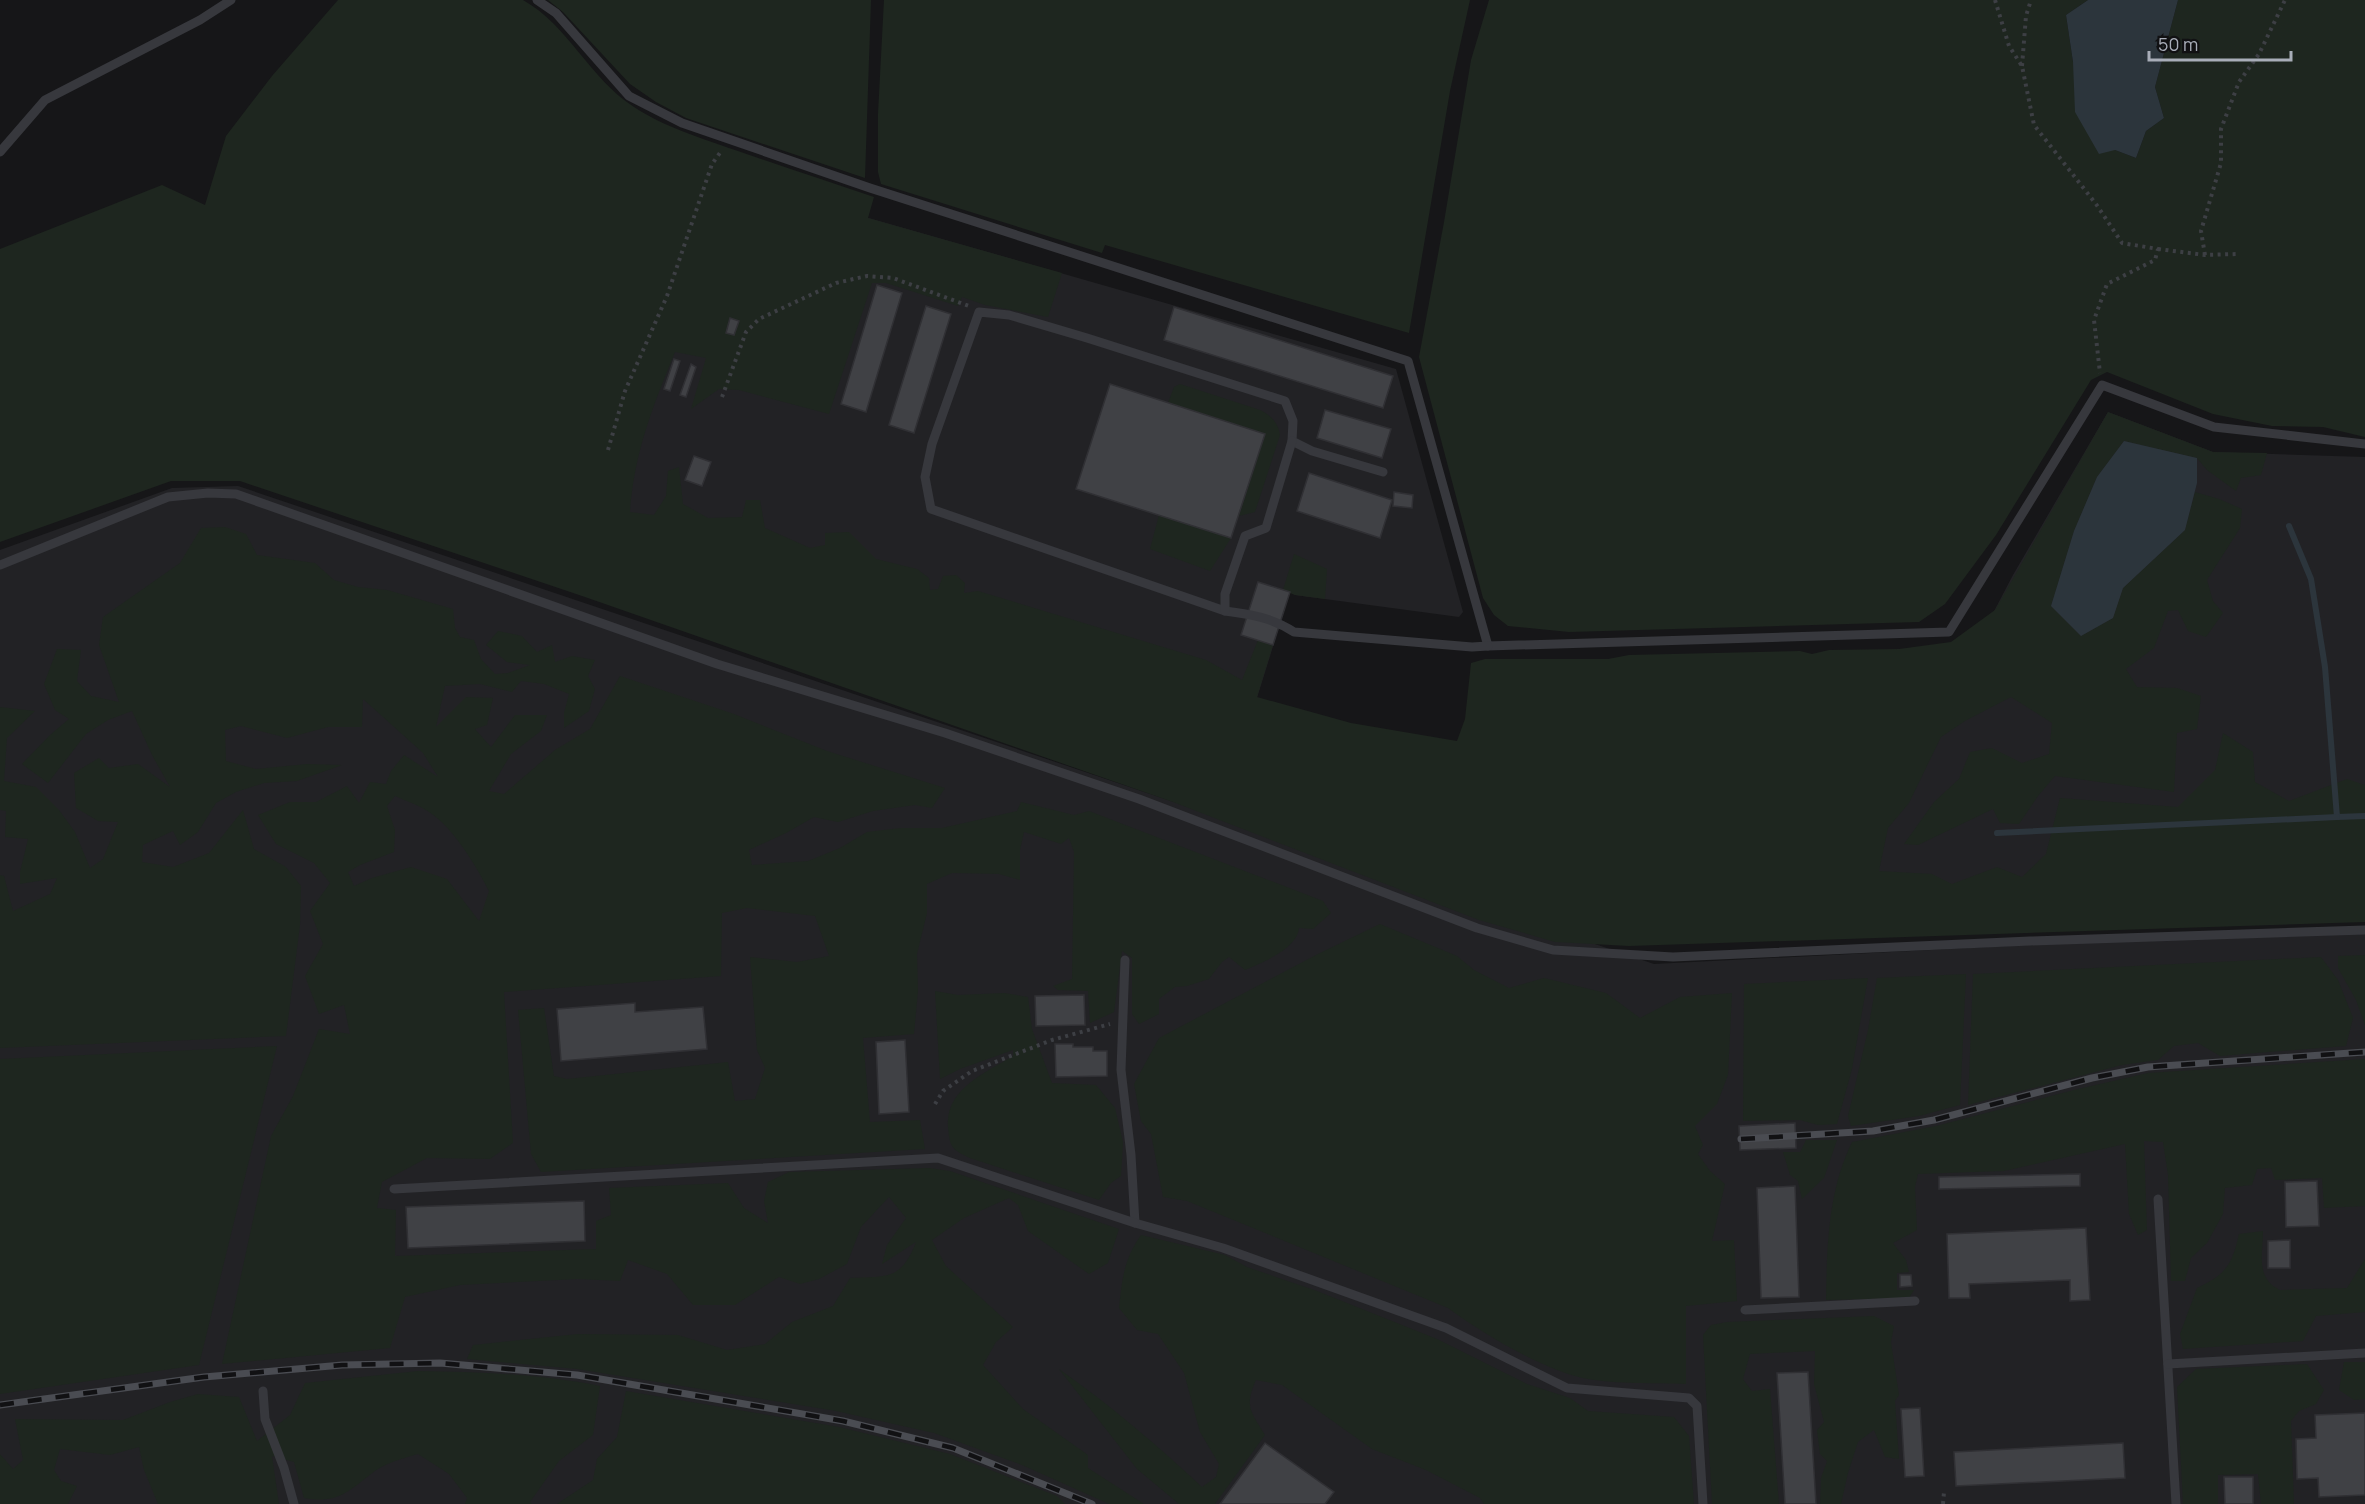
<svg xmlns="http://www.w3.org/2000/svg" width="2365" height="1504" font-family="Manrope,sans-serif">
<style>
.built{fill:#222225}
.green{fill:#1e261f;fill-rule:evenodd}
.water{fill:#2c353c}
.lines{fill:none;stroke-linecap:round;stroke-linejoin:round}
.stream{stroke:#2c353c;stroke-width:6}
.building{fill:#404145;stroke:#303034;stroke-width:1.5}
.path{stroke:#3d3f44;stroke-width:4;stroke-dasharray:3 4.5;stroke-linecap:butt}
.lane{stroke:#37383d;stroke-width:9}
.rail-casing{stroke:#4a4c52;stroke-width:7}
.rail{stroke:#111113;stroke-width:4.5;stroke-dasharray:14;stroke-linecap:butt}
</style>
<rect width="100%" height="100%" fill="#161618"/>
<!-- built -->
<g class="built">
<path d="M 757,186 L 1396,369 L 1463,612 L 1459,617 L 1295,595 L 1290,592 L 1251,717 L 606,520 L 665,327 Z"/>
<path d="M 2108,412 L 2213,452 L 2365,457 L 2365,898 L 1815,918 L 1945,705 L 2013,575 Z"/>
<path d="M 238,486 L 1654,964 L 2365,928 L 2365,1504 L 0,1504 L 0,550 L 172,488 Z"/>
</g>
<!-- green -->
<g class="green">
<path d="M 338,0 L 523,0 C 569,26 589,78 634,107 C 662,126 703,139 735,150 C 781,166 827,181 874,197 L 868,218 L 1062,273 L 1048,317 L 985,305 L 962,297 L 958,306 L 886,283 L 872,283 L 829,414 L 739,390 L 719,389 L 691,409 L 706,358 L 675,352 C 653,406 634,453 630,512 L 654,515 L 666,496 L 668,471 L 679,467 L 683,504 L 708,518 L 742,517 L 746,500 L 760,500 L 765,528 L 810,548 L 825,545 L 825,533 L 849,532 L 876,559 L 917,569 L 929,578 L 930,590 L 938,589 L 943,576 L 956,575 L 965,583 L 964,593 L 978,591 L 1206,660 L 1242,680 L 1258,640 L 1273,645 L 1257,697 L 1351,723 L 1457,741 L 1465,719 L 1471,663 L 1485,659 L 1608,659 L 1629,655 L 1800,651 L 1812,654 L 1829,650 L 1899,649 L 1951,642 L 1995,610 L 2108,412 L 2213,452 L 2267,453 L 2261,475 L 2241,478 L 2236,491 L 2207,470 L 2197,458 L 2124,441 L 2097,477 L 2074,531 L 2051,606 L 2081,636 L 2113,618 L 2123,588 L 2185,530 L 2195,492 L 2219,499 L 2242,509 L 2240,528 L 2207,580 L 2213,601 L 2223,613 L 2206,637 L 2188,631 L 2178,610 L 2168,611 L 2154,648 L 2126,669 L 2137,687 L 2177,688 L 2201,696 L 2197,729 L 2177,733 L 2174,792 L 2055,776 L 2038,796 L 2019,824 L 2000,823 L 1993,809 L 1918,845 L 1904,844 L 1934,802 L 1959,779 L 1970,752 L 1992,748 L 2022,763 L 2049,754 L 2052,723 L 2011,697 L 1965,721 L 1941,737 L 1909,803 L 1888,828 L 1879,871 L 1932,874 L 1952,884 L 1997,867 L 2022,877 L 2046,854 L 2060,798 L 2178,807 L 2215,770 L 2223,733 L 2253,752 L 2255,782 L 2289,801 L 2347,779 L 2365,785 L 2365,922 L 1629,946 L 1555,942 L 1479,920 L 1173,802 L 585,597 L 240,481 L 171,481 L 0,542 L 0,249 L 162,185 L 205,205 L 226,136 L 272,76 Z"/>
<path d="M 548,0 L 871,0 L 865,178 L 686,118 L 656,102 L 630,84 L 563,12 Z"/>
<path d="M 884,0 L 1470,0 L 1450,91 L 1409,333 L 1105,245 L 1102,253 L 881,184 L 878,172 L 878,114 Z"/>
<path d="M 1489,0 L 2088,0 L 2066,15 L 2073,62 L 2115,150 L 2136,158 L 2146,131 L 2164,118 L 2155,87 L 2178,0 L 2365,0 L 2365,437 L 2323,427 L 2272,426 L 2213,414 L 2107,372 L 2091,380 L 1996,535 L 1945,604 L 1919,622 L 1569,632 L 1508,626 L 1494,615 L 1483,598 L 1419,357 L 1444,222 L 1471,60 Z"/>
<path d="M 1180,384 L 1260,410 C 1271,415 1278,423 1280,435 L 1255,512 L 1239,516 L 1265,434 L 1168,403 L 1174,387 Z"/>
<path d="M 1159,515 L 1231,538 L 1210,571 L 1150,549 Z"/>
<path d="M 225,527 L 246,534 L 257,555 L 315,563 L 334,580 L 358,587 L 387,590 L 453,609 L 455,628 L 460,637 L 474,640 L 481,659 L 495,674 L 508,673 L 530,665 L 507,662 L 486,645 L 498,631 L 522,636 L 537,652 L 552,645 L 555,662 L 572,656 L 595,660 L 588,676 L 595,689 L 589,711 L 564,728 L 564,713 L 569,694 L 544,684 L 521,681 L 512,692 L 480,684 L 445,686 L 436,727 L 466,697 L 493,698 L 487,725 L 475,729 L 491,747 L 515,715 L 547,715 L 541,731 L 511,754 L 489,791 L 504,794 L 555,750 L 590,729 L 620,676 L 734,714 L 827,751 L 945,788 L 932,808 L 915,805 L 873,811 L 838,822 L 814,817 L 786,833 L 749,850 L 752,865 L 808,861 L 840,848 L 867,832 L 901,828 L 942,828 L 1017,811 L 1021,802 L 1074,815 L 1089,811 L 1323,901 L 1331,913 L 1313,929 L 1299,928 C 1297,949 1263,962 1245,970 L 1229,957 L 1222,962 L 1209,979 L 1187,986 L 1175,987 L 1159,999 L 1159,1014 L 1139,1024 L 1132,1014 L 1132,958 L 1122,951 L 1114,1012 L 1090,1023 L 1088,991 L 1058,990 L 1053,986 L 1072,979 L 1074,852 L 1069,838 L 1061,844 L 1024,832 L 1020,850 L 1020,880 L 999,874 L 952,873 L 927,884 L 927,913 L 917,954 L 918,991 L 914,1034 L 863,1038 L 870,1122 L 920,1120 L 925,1149 L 541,1172 L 531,1154 L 518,1010 L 544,1008 L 554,1076 L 567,1079 L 728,1062 L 735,1101 L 755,1099 L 765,1068 L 757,1050 L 750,957 L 797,962 L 829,956 L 815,916 L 747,908 L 722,913 L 721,976 L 504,992 L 513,1143 L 490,1159 L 427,1158 L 382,1182 L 377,1208 L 396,1210 L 395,1256 L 596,1249 L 596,1221 L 611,1215 L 609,1188 L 728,1183 L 744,1208 L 768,1223 L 764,1201 L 768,1182 L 789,1172 L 929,1168 L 950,1171 L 1119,1229 L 1108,1263 L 1089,1274 L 1028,1231 L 1018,1205 L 1009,1198 L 964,1218 L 932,1240 L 946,1266 L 1013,1327 L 996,1342 L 983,1365 L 1023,1409 L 1088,1455 L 1088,1468 L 1144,1504 L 1109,1504 L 1022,1465 L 934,1433 L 836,1411 L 577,1369 L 467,1359 L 473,1345 L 578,1334 L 678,1335 L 727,1350 L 765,1344 L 792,1322 L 833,1306 L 850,1278 C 887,1276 901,1281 916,1242 L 882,1264 L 887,1245 L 906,1218 L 889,1197 L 861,1227 L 847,1264 L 819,1279 L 800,1284 L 779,1277 L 735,1305 L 693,1305 L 667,1274 L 628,1260 L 620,1281 L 578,1279 L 460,1285 L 405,1297 L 390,1348 L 222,1364 L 271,1136 L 293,1096 L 319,1029 L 350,1034 L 344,1005 L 319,1014 L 305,976 L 323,944 L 310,911 L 330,883 L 314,863 L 276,844 L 258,815 L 290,802 L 316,802 L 347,786 L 359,803 L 370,782 L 386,784 L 391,771 L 404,755 L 438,777 L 423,753 L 363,699 L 362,727 L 328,727 L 287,738 L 241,726 L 225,730 L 226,761 L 256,769 L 307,764 L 342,765 L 297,781 L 264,783 L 236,792 L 216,803 L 198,832 L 180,845 L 173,831 L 143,845 L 142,862 L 173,867 L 209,853 L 243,810 L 254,849 L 286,867 L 301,886 L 300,925 L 286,1036 L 0,1048 L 0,875 L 4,876 L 13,911 L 50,894 L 57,878 L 20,884 L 20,872 L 28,839 L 5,837 L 6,811 L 0,810 L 0,707 L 35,711 L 7,738 L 4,781 L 36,787 L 59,810 L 75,832 L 90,868 L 103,859 L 118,822 L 98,821 L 76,808 L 74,773 L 99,758 L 109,768 L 138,764 L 170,787 L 152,755 L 132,711 L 108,720 L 86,734 L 48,783 L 22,764 L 50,735 L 69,719 L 55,710 L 44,684 L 57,649 L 81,650 L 77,681 L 91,696 L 119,702 L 99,645 L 103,617 L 180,563 L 201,528 ZM 395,796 C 406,801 419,805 429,812 C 454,828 476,866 489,891 L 479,921 L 447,879 L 411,867 L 372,878 L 354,886 L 348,872 L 360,865 L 394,852 L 395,830 L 387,806 Z"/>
<path d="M 1294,554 L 1327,569 L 1325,599 L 1295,595 L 1283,590 Z"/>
<path d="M 1380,924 L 1457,956 L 1474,970 L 1509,988 L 1544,978 L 1606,993 L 1640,1018 L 1680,997 L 1732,993 L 1728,1075 L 1717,1104 L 1695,1126 L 1703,1145 L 1698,1154 L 1710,1171 L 1725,1184 L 1712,1241 L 1734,1240 L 1737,1301 L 1686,1306 L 1686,1384 C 1656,1383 1616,1384 1588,1379 C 1545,1371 1483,1334 1448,1308 L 1187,1201 L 1163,1197 L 1151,1134 L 1141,1121 L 1134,1084 L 1159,1038 L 1318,954 Z"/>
<path d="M 2365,955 L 2365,1025 L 2356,1000 L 2338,968 L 2338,956 Z"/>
<path d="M 2321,957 L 2338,980 L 2353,1018 L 2346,1046 L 2220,1056 L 2198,1043 L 2174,1046 L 2158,1060 L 2122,1065 L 1968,1105 L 1973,974 Z"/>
<path d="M 1966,974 L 1960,1105 L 1919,1116 L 1851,1126 L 1848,1116 L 1868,1030 L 1877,978 Z"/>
<path d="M 1868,978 L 1852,1069 L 1837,1124 L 1818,1125 L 1800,1120 L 1743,1121 L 1744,984 Z"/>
<path d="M 935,991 L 958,995 L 1004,993 L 1028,997 L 1032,1029 L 1052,1083 L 1096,1085 L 1115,1108 L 1123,1142 L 1121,1176 L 1111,1183 L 1099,1200 L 970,1158 C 952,1149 950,1149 948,1127 C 945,1089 985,1073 1013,1056 L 1013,1050 L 960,1069 L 940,1079 Z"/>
<path d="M 277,1046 L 199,1365 L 0,1394 L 0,1059 Z"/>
<path d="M 2365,1059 L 2365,1206 L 2324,1208 L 2322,1178 L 2275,1180 L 2271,1168 L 2257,1169 L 2252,1185 L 2225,1188 L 2223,1214 L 2207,1243 L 2191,1258 L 2185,1281 L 2171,1281 L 2168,1175 L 2163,1142 L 2144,1141 L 2147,1230 L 2138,1235 L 2129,1214 L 2125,1144 L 2004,1171 L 1918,1174 L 1915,1187 L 1917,1230 L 1893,1243 L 1906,1260 L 1909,1272 L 1897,1273 L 1897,1290 L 1914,1290 L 1909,1298 L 1826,1300 C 1827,1246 1828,1191 1852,1142 L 1936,1126 L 2074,1090 L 2148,1073 Z"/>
<path d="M 1806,1140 L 1837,1140 L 1824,1178 L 1802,1199 L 1798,1181 L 1790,1175 L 1783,1152 L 1800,1152 Z"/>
<path d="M 2263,1231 C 2263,1254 2255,1278 2280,1290 L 2347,1288 L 2365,1259 L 2365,1312 L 2316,1316 L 2303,1341 L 2183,1349 L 2180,1334 L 2197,1288 C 2227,1274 2232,1264 2239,1234 Z"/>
<path d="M 1141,1235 L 1225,1255 L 1247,1267 L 1317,1291 L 1437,1339 L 1527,1384 L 1570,1398 L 1588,1411 L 1674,1417 L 1689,1436 L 1694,1504 L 1484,1504 L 1480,1498 L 1426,1470 L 1372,1449 L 1282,1385 L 1256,1380 C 1244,1407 1251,1412 1265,1435 L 1215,1504 L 1179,1504 L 1137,1469 L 1059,1369 C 1110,1405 1156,1444 1202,1487 L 1216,1477 L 1219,1464 L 1200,1432 L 1184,1373 L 1158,1334 L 1137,1330 L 1119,1308 C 1122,1279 1124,1259 1141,1235 Z"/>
<path d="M 1874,1316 L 1894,1326 L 1891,1342 L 1899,1395 L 1895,1401 L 1899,1459 L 1885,1457 L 1874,1430 L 1858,1442 L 1848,1473 L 1841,1504 L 1820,1504 L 1821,1478 L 1827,1461 L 1820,1454 L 1817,1430 L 1824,1422 L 1814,1384 L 1815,1351 L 1750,1354 L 1743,1379 L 1752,1391 L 1770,1389 L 1779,1504 L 1712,1504 L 1703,1335 L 1711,1325 L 1727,1322 Z"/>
<path d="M 2344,1362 L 2365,1362 L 2365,1399 L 2354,1400 L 2339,1390 Z"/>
<path d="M 2307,1364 L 2324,1390 L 2316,1404 L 2299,1411 L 2291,1421 L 2294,1504 L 2261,1504 L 2258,1474 L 2218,1475 L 2218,1504 L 2183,1504 L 2177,1387 L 2196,1369 Z"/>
<path d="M 418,1371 C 478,1372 541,1374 600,1386 L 593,1435 L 559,1461 L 530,1502 L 532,1504 L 465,1504 L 467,1498 L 449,1474 L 418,1454 C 401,1459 384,1463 371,1474 C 348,1492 337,1504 304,1498 L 294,1462 L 272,1456 L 279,1504 L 158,1504 L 144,1470 L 139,1447 L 110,1455 L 60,1449 L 54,1470 L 61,1481 L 77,1486 L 68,1504 L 0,1504 L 0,1454 L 13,1469 L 23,1460 L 15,1419 L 123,1420 L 170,1402 L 198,1394 L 239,1397 L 257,1441 L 290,1415 L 305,1383 Z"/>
<path d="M 626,1391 L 839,1427 L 950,1454 L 1057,1496 L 1065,1504 L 557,1504 L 593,1480 L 597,1459 L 617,1437 Z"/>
</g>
<!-- water -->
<g class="water">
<path d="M 2088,0 L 2178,0 L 2155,87 L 2164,118 L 2146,131 L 2136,158 L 2115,150 L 2099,154 L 2075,112 L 2073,62 L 2066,15 Z"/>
<path d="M 2124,441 L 2197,458 L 2197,483 L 2185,530 L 2123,588 L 2113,618 L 2081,636 L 2051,606 L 2074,531 L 2097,477 Z"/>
</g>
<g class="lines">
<!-- stream -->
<g class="stream">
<path d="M 2289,526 L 2311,579 L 2325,667 L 2337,817 L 2365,816"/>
<path d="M 1997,833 L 2337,817"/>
</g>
</g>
<!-- building -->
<g class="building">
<path d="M 877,285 L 902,293 L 866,412 L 841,404 Z"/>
<path d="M 926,306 L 951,314 L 914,433 L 889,425 Z"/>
<path d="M 1174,307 L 1393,376 L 1383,408 L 1164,340 Z"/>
<path d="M 730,318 L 739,321 L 734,335 L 726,333 Z"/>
<path d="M 674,359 L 680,361 L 670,391 L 664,389 Z"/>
<path d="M 691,364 L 696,367 L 686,397 L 680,395 Z"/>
<path d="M 1110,384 L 1265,434 L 1231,538 L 1076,489 Z"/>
<path d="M 1325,410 L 1391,429 L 1382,458 L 1317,438 Z"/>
<path d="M 694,456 L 711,462 L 702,486 L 685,480 Z"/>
<path d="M 1309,473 L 1392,500 L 1380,538 L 1297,511 Z"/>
<path d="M 1394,492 L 1413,495 L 1412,508 L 1393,506 Z"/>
<path d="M 1258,582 L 1290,592 L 1273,645 L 1241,635 Z"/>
<path d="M 1084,995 L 1085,1025 L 1036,1026 L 1035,996 Z"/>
<path d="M 635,1003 L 635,1012 L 703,1007 L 707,1049 L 561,1061 L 557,1009 Z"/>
<path d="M 905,1040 L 909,1112 L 879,1114 L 876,1042 Z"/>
<path d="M 1055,1044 L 1073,1044 L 1073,1047 L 1093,1047 L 1093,1051 L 1107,1051 L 1107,1076 L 1056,1077 Z"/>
<path d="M 1795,1123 L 1796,1148 L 1740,1150 L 1739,1126 Z"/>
<path d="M 2080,1174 L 2080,1186 L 1939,1189 L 1939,1177 Z"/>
<path d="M 2317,1181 L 2319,1226 L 2286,1227 L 2285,1182 Z"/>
<path d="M 1795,1186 L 1799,1297 L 1761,1298 L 1757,1188 Z"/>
<path d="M 584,1201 L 585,1241 L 408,1248 L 406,1207 Z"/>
<path d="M 2086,1228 L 2090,1300 L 2070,1301 L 2070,1280 L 1969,1284 L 1970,1298 L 1949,1298 L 1947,1234 Z"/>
<path d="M 2290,1240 L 2290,1268 L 2268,1268 L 2268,1241 Z"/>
<path d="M 1900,1275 L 1911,1275 L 1912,1286 L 1900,1287 Z"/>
<path d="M 1808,1372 L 1816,1504 L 1785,1504 L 1777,1373 Z"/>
<path d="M 1920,1408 L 1924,1476 L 1905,1477 L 1901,1409 Z"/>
<path d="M 2365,1413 L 2365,1495 L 2319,1497 L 2318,1478 L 2297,1479 L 2296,1439 L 2316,1438 L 2315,1415 Z"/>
<path d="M 1265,1443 L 1334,1492 L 1325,1504 L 1220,1504 Z"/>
<path d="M 2123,1443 L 2125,1478 L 1956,1486 L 1954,1452 Z"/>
<path d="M 2224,1477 L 2253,1477 L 2253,1504 L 2225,1504 Z"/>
</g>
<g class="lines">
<!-- path -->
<g class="path">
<path d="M 1995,0 L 2009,46 L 2022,66 L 2034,125 L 2096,204 L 2122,243 L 2158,249 L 2155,260 L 2107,284 L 2094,320 L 2100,373"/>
<path d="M 2022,66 L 2026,16 L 2031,0"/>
<path d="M 2158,249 L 2205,255 L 2237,254"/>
<path d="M 2205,255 L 2201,231 L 2221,163 L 2221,129 L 2239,82 L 2259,54 L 2285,0"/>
<path d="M 722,397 L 746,332 L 759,319 L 836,283 L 867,276 L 893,278 L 969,306"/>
<path d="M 608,450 L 625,391 L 667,296 L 712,164 L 722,150"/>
<path d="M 935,1104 L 943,1091 L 972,1071 L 1052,1040 L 1110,1024"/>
<path d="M 1943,1504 L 1944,1492"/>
</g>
<!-- lane -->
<g class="lane">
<path d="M 537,0 L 556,13 L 629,96 L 682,123 L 870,188 L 1408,361 L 1488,646 L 1949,632 L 2102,385 L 2214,427 L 2365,444"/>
<path d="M 0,152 L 45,100 L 200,20 L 231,0"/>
<path d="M 1383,472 L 1312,451 L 1292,441 L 1293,421 L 1285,401 L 1087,338 L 1009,315 L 979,312 L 932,444 L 925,477 L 931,509 L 1225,611 C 1250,614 1273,618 1294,632 L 1472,647 L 1488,646"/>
<path d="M 0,565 L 168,497 L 208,493 L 236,494 L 717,664 L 945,733 L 1139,799 L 1477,928 L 1553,950 L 1673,957 L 2030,941 L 2365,930"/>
<path d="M 1225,611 L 1225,594 L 1245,536 L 1266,528 L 1292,441"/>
<path d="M 1125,960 L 1121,1070 L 1131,1155 L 1135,1223 L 1223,1248 L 1446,1328 L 1567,1388 L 1689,1398 L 1697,1406 L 1703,1504"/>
<path d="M 394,1189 L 938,1158 L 1135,1223"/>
<path d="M 2158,1199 L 2176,1504"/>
<path d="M 1745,1310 L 1915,1301"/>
<path d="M 2168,1364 L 2365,1353"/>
<path d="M 263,1391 L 265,1419 L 284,1468 L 294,1504"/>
</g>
<!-- rail casing -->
<g class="rail-casing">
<g id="rail">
<path d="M 1741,1139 L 1873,1131 L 1934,1120 L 2092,1078 L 2148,1067 L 2365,1052"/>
<path d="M 0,1405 L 204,1377 L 342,1365 L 440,1363 L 577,1375 L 843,1421 L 953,1448 L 1092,1504"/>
</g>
</g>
<!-- rail -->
<use href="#rail" class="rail"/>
</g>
<!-- scale -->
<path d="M2149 51v9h142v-9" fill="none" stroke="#a8adb8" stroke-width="3"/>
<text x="2158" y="51" font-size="18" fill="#a8adb8" stroke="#111113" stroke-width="4.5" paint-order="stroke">50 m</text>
</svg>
